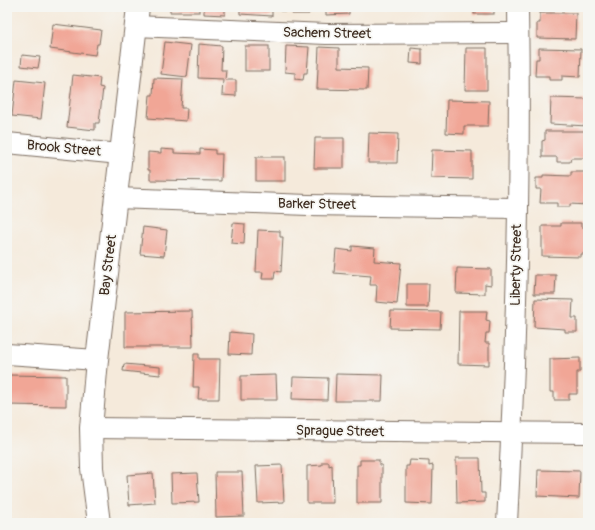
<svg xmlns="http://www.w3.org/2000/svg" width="595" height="530" font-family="Pangolin,sans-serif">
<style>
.building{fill:#f1a696}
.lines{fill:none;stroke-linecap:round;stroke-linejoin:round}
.minor-casing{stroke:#7c6d60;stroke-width:22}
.secondary-casing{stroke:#7c6d60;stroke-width:24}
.minor{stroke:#fff;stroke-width:20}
.secondary{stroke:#fff;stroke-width:22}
.labels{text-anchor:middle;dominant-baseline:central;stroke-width:3.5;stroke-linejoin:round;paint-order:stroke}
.street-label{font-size:14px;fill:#3b2a1e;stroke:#f6f6f2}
</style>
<rect width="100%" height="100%" fill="#f6f6f2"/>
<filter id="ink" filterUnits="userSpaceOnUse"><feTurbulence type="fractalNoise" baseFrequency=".025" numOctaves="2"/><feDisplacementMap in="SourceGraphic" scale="8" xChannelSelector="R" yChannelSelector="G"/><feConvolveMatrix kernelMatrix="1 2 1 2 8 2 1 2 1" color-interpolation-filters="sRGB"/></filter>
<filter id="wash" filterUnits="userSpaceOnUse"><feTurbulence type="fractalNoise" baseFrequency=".012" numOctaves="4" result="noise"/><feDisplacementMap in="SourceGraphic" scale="16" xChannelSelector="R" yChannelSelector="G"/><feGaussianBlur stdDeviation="0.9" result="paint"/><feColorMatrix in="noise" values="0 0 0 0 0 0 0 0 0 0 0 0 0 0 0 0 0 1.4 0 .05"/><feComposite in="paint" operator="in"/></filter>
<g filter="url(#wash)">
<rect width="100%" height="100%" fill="#f5eadb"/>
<g id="blocks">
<!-- building -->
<g class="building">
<rect x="170" y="7" width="29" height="5"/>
<path d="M 204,7 L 225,7 L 225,15 L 204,14 Z"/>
<path d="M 240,7 L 272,7 L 272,16 L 240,14 Z"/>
<path d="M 280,7 L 310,7 L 309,14 L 292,14 L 292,11 L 280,11 Z"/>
<path d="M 326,7 L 349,7 L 349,14 L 326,15 Z"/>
<rect x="474" y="7" width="20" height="7"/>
<path d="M 540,13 L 576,13 L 575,39 L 537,38 L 537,23 L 540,23 Z"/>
<path d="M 53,24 L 101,30 L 99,44 L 97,44 L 95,55 L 50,49 Z"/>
<path d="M 165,42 L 191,45 L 187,77 L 161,74 Z"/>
<path d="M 199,44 L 222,46 L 221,70 L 226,70 L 225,80 L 236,80 L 236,96 L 222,95 L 223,79 L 198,78 Z"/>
<rect x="245" y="46" width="24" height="25"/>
<path d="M 286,46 L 309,47 L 307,73 L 304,73 L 303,80 L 295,79 L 295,73 L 285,72 Z"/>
<path d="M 319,47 L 339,48 L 339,67 L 368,68 L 367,90 L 317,89 Z"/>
<path d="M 411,48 L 422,49 L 422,64 L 410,63 Z"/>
<path d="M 466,48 L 487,48 L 487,90 L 465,90 Z"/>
<path d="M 539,48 L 581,49 L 580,77 L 562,76 L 562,80 L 549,80 L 549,76 L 535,76 L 536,59 L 539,59 Z"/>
<path d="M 22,55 L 40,57 L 38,68 L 21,66 Z"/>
<path d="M 73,75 L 100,78 L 99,87 L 103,88 L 99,123 L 95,123 L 95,130 L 67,127 Z"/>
<path d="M 154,78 L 183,79 L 181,108 L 187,108 L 186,121 L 148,118 L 150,95 L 153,95 Z"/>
<path d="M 16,80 L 45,83 L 41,119 L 12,116 Z"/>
<path d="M 551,98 L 588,99 L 588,126 L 550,124 Z"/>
<path d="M 447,100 L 489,101 L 488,126 L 464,126 L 464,134 L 446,133 Z"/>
<path d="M 545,131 L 588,131 L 588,158 L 571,158 L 570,162 L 557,162 L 557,157 L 542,157 L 542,141 L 545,140 Z"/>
<path d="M 369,133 L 398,134 L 397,163 L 368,163 Z"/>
<path d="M 315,138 L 344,138 L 344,168 L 314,168 Z"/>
<path d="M 161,149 L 174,150 L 174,153 L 200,154 L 200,149 L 215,150 L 215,154 L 222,154 L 221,181 L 150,180 L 150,170 L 148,170 L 148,152 L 161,153 Z"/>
<path d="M 432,150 L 472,151 L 472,179 L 431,178 Z"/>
<rect x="256" y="157" width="29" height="24"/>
<path d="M 571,172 L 588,172 L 588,205 L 570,204 L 570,207 L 557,207 L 557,203 L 540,203 L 541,189 L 536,189 L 536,178 L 543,178 L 543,175 L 571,176 Z"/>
<path d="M 233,223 L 245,224 L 244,244 L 231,243 Z"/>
<path d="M 561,223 L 581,223 L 581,227 L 588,227 L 588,254 L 581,254 L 581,257 L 542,256 L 542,226 L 561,226 Z"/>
<path d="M 143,227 L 167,230 L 164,256 L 140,254 Z"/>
<path d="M 258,230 L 280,231 L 280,237 L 283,237 L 281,272 L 275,271 L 274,279 L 262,279 L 263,272 L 256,272 Z"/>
<path d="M 352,246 L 375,248 L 374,261 L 401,263 L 397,304 L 376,302 L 377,285 L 370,285 L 371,276 L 334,273 L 336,249 L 352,251 Z"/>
<path d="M 457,268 L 491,269 L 491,285 L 485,284 L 485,294 L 456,293 Z"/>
<path d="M 535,275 L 556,275 L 555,294 L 534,294 Z"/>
<path d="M 407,284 L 429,284 L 428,307 L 407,307 Z"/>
<path d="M 535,299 L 573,300 L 572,318 L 577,318 L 577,332 L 565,332 L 565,329 L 534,327 Z"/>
<path d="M 192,311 L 193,347 L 125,347 L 125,312 Z"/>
<path d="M 391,311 L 441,312 L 440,329 L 390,328 Z"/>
<path d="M 459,311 L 487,311 L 486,320 L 490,321 L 489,333 L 486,333 L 485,343 L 489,343 L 489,365 L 458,364 Z"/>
<path d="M 230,332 L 252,334 L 251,355 L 229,354 Z"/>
<path d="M 194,354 L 199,354 L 199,359 L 220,359 L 219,399 L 198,399 L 199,387 L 193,387 Z"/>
<path d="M 580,358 L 580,372 L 577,372 L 577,394 L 569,394 L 569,400 L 554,400 L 554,392 L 550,392 L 550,359 Z"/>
<path d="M 124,364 L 160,367 L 160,375 L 123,371 Z"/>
<path d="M 336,374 L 383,375 L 382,401 L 335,401 Z"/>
<path d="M 8,375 L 66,376 L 66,406 L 7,405 Z"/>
<path d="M 276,375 L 277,400 L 241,400 L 241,376 Z"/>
<path d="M 293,377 L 328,378 L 327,400 L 292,399 Z"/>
<path d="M 456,458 L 480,458 L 481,493 L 485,493 L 485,502 L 457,503 Z"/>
<path d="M 360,460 L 379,460 L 379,465 L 382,465 L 382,503 L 357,503 L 357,465 L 360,465 Z"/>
<path d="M 410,460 L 429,461 L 429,466 L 433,465 L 432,504 L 406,503 L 406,466 L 409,466 Z"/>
<path d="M 322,462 L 329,462 L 329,466 L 332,465 L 333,503 L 307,503 L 307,466 L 322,465 Z"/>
<path d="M 282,465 L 284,502 L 258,503 L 256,466 Z"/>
<path d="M 538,470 L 580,471 L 579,498 L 537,496 Z"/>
<path d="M 215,472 L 242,472 L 244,516 L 216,517 Z"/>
<path d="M 153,473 L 155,503 L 129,505 L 127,475 Z"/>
<path d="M 197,473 L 199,502 L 172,503 L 171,474 Z"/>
</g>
</g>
</g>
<g filter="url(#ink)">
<use href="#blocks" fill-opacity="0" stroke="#7c6d60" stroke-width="1"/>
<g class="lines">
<!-- minor casing -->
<g class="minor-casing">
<g id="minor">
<path d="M 135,26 L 326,34 L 518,33"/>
<path d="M 7,143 L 120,154"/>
<path d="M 116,198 L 308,205 L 517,208"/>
<path d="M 7,354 L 97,360"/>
<path d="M 91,428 L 588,433"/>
<path d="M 507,523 C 516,351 521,179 518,7"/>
</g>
</g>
<!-- secondary casing -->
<g class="secondary-casing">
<path id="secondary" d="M 99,523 L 92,468 L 91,428 L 97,360 L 138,7"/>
</g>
<!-- minor -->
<use href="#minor" class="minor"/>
<!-- secondary -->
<use href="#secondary" class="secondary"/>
</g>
</g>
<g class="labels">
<!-- street labels -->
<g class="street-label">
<text transform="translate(327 33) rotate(1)">Sachem Street</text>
<text transform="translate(64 148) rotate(5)">Brook Street</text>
<text transform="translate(317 204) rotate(1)">Barker Street</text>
<text transform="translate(108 265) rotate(-83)">Bay Street</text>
<text transform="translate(516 265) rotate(-89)">Liberty Street</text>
<text transform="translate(340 431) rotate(1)">Sprague Street</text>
</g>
</g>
<!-- margin -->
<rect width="595" height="530" fill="none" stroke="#f6f6f2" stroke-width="24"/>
</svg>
